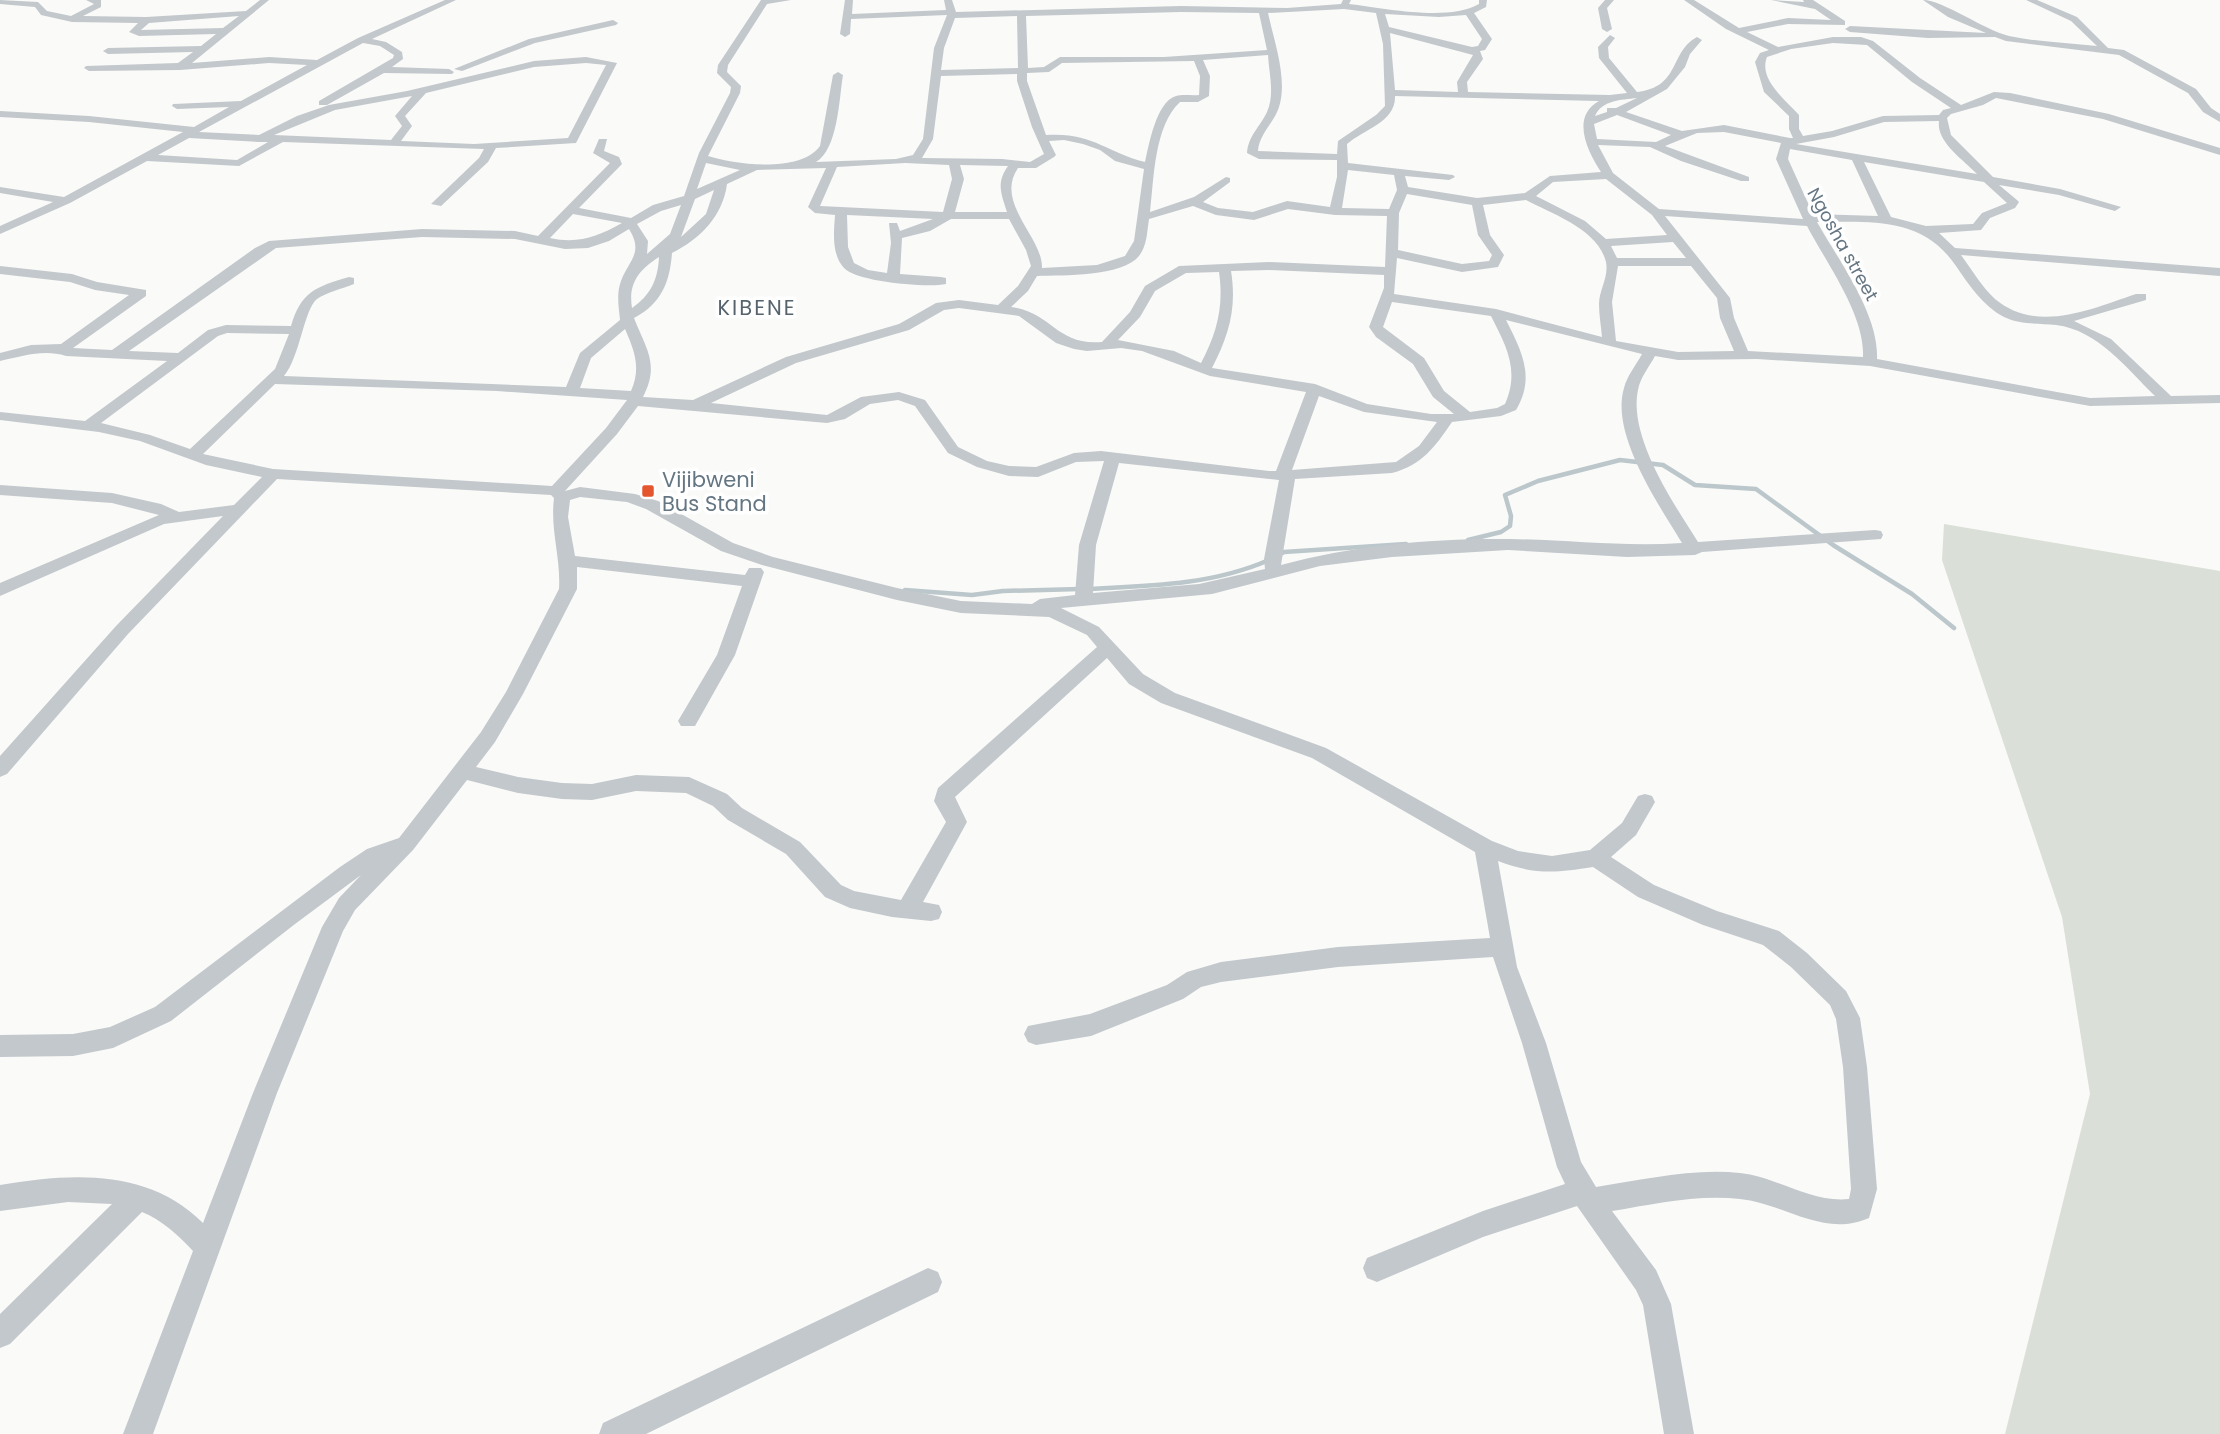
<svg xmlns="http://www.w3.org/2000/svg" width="2220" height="1434" font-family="Poppins,sans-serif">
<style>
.green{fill:#dadfd7}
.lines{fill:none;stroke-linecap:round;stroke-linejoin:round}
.stream{stroke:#bbc7cb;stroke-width:4.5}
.street{fill:#c3c8cc;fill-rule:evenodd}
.poi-dot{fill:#e4572e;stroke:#fff;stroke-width:2.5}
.labels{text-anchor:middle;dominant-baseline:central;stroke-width:7;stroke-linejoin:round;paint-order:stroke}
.far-street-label{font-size:18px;fill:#657683;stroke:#fff}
.far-quarter-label{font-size:21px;letter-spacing:2px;fill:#57646e;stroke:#fff}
.poi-label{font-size:21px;fill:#657683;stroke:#fff;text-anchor:start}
</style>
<rect width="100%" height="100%" fill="#fafaf8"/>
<!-- green -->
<path class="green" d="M 1944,524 L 2220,571 L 2220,1434 L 2005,1434 L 2090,1094 L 2062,917 L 1942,560 Z"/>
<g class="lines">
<!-- stream -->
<g class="stream">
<path d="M 1468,540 L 1501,532 L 1510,526 L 1511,516 L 1505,495 L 1538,481 L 1620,460 L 1663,465 L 1695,485 L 1756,489 L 1833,545 L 1912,594 L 1954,628"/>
<path d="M 1277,556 L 1284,552 L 1406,544"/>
<path d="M 1089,589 C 1150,586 1212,585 1269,560"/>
<path d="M 905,590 L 972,595 L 1003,591 L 1080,589"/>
</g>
<!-- street -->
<g class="street">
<path d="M 0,0 L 38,2 L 47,11 L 71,16 L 94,4 L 86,0 L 101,0 L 101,7 L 83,16 L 146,17 L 246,11 L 260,0 L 269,0 L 192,63 L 269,57 L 317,60 L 358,38 L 445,0 L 456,0 L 372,39 L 386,42 L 402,52 L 403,59 L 392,67 L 449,69 L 454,72 L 452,74 L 384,73 L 327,105 L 319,105 L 319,101 L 393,58 L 394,55 L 380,46 L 363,43 L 199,132 L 259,135 L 297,116 L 329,105 L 407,91 L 534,61 L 586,57 L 617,63 L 576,143 L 496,148 L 488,162 L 441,206 L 431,204 L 479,158 L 484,149 L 283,142 L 239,166 L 147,161 L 70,203 L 0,234 L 0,226 L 53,202 L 0,193 L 0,187 L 64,197 L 183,132 L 89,122 L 0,117 L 0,111 L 89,116 L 194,127 L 229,107 L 177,109 L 172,106 L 173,104 L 241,101 L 307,65 L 269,63 L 180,70 L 89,71 L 84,68 L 86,66 L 178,63 L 193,52 L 108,54 L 103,51 L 108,48 L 201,46 L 216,34 L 139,36 L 129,32 L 138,23 L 72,22 L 41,15 L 35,7 L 0,4 ZM 239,16 L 223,28 L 141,30 L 149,23 ZM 586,63 L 606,65 L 568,138 L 474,144 L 401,141 L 412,126 L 405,116 L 426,93 L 534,67 ZM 412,96 L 395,116 L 402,126 L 391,140 L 274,135 L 335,110 ZM 189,138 L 259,142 L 268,142 L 237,160 L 158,155 Z"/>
<path d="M 761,0 L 791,0 L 767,4 L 728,65 L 727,72 L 741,86 L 740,93 L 708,156 C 736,165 801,173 820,146 L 833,75 L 838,72 L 843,75 C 839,99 838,149 816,162 L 896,159 L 913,155 L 923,139 L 934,48 L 947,15 L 851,19 L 850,34 L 845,37 L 840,34 L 845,0 L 853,0 L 852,14 L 946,10 L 944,0 L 952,0 L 956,12 L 1181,6 L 1287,8 L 1341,4 L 1343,0 L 1351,0 L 1349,4 C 1384,8 1448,22 1479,4 L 1479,0 L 1487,0 L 1486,7 L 1474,13 L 1492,39 L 1485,50 L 1480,51 L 1483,59 L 1467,82 L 1468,92 L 1610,95 L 1627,93 L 1599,58 L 1598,47 L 1610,35 L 1615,38 L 1608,47 L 1609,58 L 1637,92 C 1681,87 1669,52 1697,37 L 1702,40 L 1690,54 L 1685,67 L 1667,89 L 1626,112 L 1682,131 L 1724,125 L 1790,138 L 1793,138 L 1789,129 L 1789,116 L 1764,92 L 1755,62 L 1760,53 L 1769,50 L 1726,29 L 1684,0 L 1694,0 L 1739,28 L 1788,18 L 1831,20 L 1815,9 L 1771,0 L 1804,2 L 1803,0 L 1813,0 L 1845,21 L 1845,25 L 1788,24 L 1747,32 L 1778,47 L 1833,37 L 1861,37 L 1873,41 L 1920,78 L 1961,105 L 1994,92 L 2010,93 L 2109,114 L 2220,148 L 2220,155 L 2103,119 L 1996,98 L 1983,105 L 1951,114 L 1947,118 L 1951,135 L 1993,177 L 2060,189 L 2121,207 L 2115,211 L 2059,195 L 1999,185 L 2017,200 L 2019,202 L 2015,208 L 1990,218 L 1981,230 L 1939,233 L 1955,248 L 2220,268 L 2220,276 L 1961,255 C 1972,270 1982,287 1995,299 C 2037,334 2091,309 2136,294 L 2146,294 L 2146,300 L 2074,321 L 2111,339 L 2171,396 L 2220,395 L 2220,403 L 2090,406 L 1870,366 L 1757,359 L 1678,360 L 1655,356 C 1649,367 1640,378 1638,390 C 1628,437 1674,504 1698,542 L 1875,530 L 1881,531 L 1883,535 L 1881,539 L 1702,552 L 1695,555 L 1627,557 L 1508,550 L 1392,557 L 1320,566 L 1212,594 L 1061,608 L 1099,627 L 1143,674 L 1175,693 L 1326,748 L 1492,841 L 1518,851 L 1552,856 L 1590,850 L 1622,823 L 1638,796 L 1645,794 L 1652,796 L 1655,802 L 1636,835 L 1611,857 L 1654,885 L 1717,911 L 1779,931 L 1807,953 L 1846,991 L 1860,1018 L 1867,1067 L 1877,1189 L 1869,1218 C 1823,1238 1786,1204 1740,1199 C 1698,1194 1654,1204 1612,1211 L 1656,1270 L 1671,1304 L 1694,1434 L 1664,1434 L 1643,1305 L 1636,1290 L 1577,1206 L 1483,1237 L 1377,1282 L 1367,1278 L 1363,1268 L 1367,1258 L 1483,1211 L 1565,1184 L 1557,1167 L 1522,1043 L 1493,957 L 1338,967 L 1221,982 L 1201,987 L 1183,999 L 1091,1036 L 1036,1045 L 1028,1042 L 1024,1034 L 1028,1026 L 1090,1014 L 1167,985 L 1187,972 L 1221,962 L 1338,947 L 1490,938 L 1475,852 L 1312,758 L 1161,703 L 1129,684 L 1107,658 L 955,797 L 967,822 L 923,902 L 939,905 L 942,912 L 939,919 L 931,921 L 892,917 L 850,908 L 825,897 L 786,854 L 728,820 L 713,806 L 686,793 L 636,791 L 592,800 L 562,799 L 518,793 L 467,780 L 413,850 L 355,910 L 343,931 L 277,1093 L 153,1434 L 123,1434 L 193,1251 C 178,1235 162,1220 142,1212 L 10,1344 L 0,1348 L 0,1314 L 112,1204 L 68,1202 L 0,1211 L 0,1185 C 71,1173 148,1168 203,1223 L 253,1093 L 322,927 L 339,898 L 361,875 L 295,924 L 171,1021 L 113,1048 L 73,1056 L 0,1057 L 0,1035 L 73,1034 L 110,1027 L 155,1007 L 340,867 L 367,849 L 399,838 L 481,732 L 506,692 L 559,589 C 561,558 550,530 554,498 L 551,495 L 277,479 L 128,634 L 7,774 L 0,777 L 0,756 L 116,626 L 223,516 L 164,524 L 0,596 L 0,583 L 159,515 L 112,503 L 0,495 L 0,485 L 112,493 L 161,504 L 179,512 L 234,505 L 262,477 L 206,465 L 140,441 L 99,432 L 0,420 L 0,412 L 85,421 L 167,361 L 66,356 C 44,349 23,356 0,361 L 0,353 L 31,345 L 61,344 L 129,295 L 95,290 L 70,282 L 0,274 L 0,266 L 72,274 L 97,282 L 146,290 L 146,296 L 73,348 L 112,350 L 255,248 L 269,241 L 422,229 L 515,231 L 538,236 L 610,163 L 593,153 L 599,139 L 607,139 L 604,151 L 619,157 L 622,164 L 579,208 L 631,218 L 653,205 L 684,196 L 699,153 L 730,93 L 731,87 L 717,73 L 718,65 ZM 1344,9 L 1376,13 L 1383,44 L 1385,106 L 1376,115 L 1338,141 L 1337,154 L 1258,151 C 1259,134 1274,123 1279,107 C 1288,79 1274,41 1268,13 ZM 1181,12 L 1259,13 L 1267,50 L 1164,57 L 1060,57 L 1044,67 L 1028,68 L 1026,16 ZM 1385,14 L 1439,17 L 1466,15 L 1482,39 L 1478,46 L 1472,47 L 1389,27 ZM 1017,16 L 1018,68 L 941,70 L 944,48 L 955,18 ZM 1390,33 L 1473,55 L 1457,82 L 1458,92 L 1395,90 ZM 1833,43 L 1867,45 L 1912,82 L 1951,108 L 1943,110 L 1939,115 L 1883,116 L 1832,131 L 1803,136 L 1799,129 L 1799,115 C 1786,100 1758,80 1767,57 L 1791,49 ZM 1268,55 C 1269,74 1275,94 1267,112 C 1260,127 1248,136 1247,153 L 1259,159 L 1337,160 L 1337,177 L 1330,207 L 1287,201 L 1253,212 L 1218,208 L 1203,202 L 1230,182 L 1230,178 L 1226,177 L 1194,197 L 1150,212 C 1154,179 1154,126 1180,102 L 1198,102 L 1209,96 L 1210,76 L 1203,60 ZM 1194,61 L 1200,76 L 1199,95 C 1192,96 1183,94 1176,96 C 1156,102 1149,145 1145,162 C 1105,152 1093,132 1046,135 L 1027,81 L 1027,73 L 1049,72 L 1062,63 ZM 1017,74 L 1017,81 L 1032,127 L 1044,154 L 1030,162 L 1002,159 L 922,158 L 933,139 L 941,76 ZM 1395,96 L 1599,101 C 1570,117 1588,152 1601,172 L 1550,176 L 1525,193 L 1477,198 L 1408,187 L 1405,176 L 1449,180 L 1455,177 L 1453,175 L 1348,163 L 1347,144 C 1364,129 1396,122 1395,96 ZM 1637,98 L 1616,108 L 1607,108 L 1607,112 L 1595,116 C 1602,100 1621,100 1637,98 ZM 1617,115 L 1671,135 L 1656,142 L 1597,139 L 1594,124 ZM 1939,121 C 1936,142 1964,160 1977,174 L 1796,144 L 1834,137 L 1884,122 ZM 1724,132 L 1781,143 L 1776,159 L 1803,219 L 1659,209 L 1613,173 L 1598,145 L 1650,147 L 1681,161 L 1741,181 L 1749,181 L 1749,177 L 1665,146 L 1697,133 ZM 1064,140 L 1083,144 L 1100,150 L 1115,161 L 1144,169 L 1134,241 L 1125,256 L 1097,265 L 1042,268 C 1043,237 994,203 1018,168 L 1036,168 L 1054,157 L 1056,155 L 1049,141 ZM 1790,149 L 1852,160 L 1878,216 L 1813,214 L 1788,159 ZM 1864,162 L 1984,182 L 2007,203 L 1982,213 L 1973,224 L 1926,226 L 1891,217 ZM 706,163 L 740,170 L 697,189 ZM 905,163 L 949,165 L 952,179 L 943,212 L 820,206 L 837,167 ZM 960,165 L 1008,166 C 996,183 1001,193 1007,212 L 955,212 L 964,179 ZM 826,168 L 808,207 L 815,213 L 835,215 C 834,231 831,254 844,268 C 857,282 927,288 946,284 L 946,278 L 941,277 L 900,274 L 902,238 L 930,231 L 951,219 L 1009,219 L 1026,250 L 1031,266 L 1018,286 L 998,305 L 959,300 L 936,303 L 899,324 L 786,357 L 693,400 L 643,397 C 660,364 646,349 634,318 C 661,304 670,282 672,253 C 700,239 723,216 727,184 L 757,170 ZM 1348,170 L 1394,175 L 1397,190 L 1389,209 L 1342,208 ZM 1606,179 L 1652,215 L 1667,235 L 1606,239 L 1585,221 L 1536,196 L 1553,182 ZM 714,190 L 706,214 L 681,237 L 695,199 ZM 1407,194 L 1472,205 L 1478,235 L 1492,255 L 1489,261 L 1462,264 L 1398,250 L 1399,213 ZM 1526,200 C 1552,214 1598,229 1606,262 C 1609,277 1599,290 1599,304 C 1599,315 1601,326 1602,337 L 1496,309 L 1394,294 L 1397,258 L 1462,272 L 1498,267 L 1504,255 L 1490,235 L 1483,205 ZM 681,205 L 670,234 L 647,254 L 648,241 L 637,224 L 661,211 ZM 1193,206 L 1216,215 L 1254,220 L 1288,209 L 1335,215 L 1387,216 L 1385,267 L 1269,262 L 1179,266 L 1145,286 L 1130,312 L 1102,342 C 1056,346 1052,312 1011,307 L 1028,291 L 1037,276 C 1063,275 1122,277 1139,256 C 1147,246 1147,232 1149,219 ZM 573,214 L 622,223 C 597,237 578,244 550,238 ZM 847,215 L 933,219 L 900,231 L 897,223 L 889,223 L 891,243 L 887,273 L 868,270 L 854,263 L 848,247 ZM 1665,216 L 1807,226 C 1827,264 1865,315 1863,357 L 1748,351 L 1734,318 L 1730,298 ZM 1817,222 C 1871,222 1922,216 1956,266 C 1969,285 1983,306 2004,317 C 2021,325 2039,323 2056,325 C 2098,330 2127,369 2155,396 L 2090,398 L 1877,359 C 1879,314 1839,261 1817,222 ZM 629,229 C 644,253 629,260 621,281 C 616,294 619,308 620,320 L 580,353 L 566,387 L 284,376 C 300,357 304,309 317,299 C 327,292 342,289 354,284 L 354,278 L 349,277 C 315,287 301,292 291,326 L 226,325 L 208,330 L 178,353 L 129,351 L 276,248 L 422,237 L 515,239 L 565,249 L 588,248 L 609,241 ZM 1673,242 L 1686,258 L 1617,258 L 1611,246 ZM 659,257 C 658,279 651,295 632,308 C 628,283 639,270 659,257 ZM 1618,266 L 1691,266 L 1717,298 L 1720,318 L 1734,351 L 1678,352 L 1616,341 L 1612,302 ZM 1269,270 L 1384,275 L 1384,288 L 1369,327 L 1376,337 L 1413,364 L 1433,397 L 1454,414 L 1431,414 L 1367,404 L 1315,384 L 1212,368 C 1229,335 1237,308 1231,271 ZM 1219,272 C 1224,306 1217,333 1201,363 L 1174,351 L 1118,340 L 1140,317 L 1155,291 L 1186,273 ZM 1392,302 L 1491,316 C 1506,346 1520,370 1505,404 L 1497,408 L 1470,412 L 1444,391 L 1424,358 L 1383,327 ZM 959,308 L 1019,316 L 1056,343 L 1074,349 L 1087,351 L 1121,348 L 1142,351 L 1210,376 L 1306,392 L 1276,471 L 1269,471 L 1101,451 L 1074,453 L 1036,467 L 1009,466 L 987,461 L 958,447 L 925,400 L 899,392 L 861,397 L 827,415 L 711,403 L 796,363 L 909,330 L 944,310 ZM 1506,320 L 1642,354 C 1636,365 1627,376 1624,388 C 1610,434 1659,505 1682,543 C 1625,547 1568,540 1511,539 C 1435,538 1354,545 1281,565 L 1295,479 L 1392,473 C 1422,465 1435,447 1452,422 L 1501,416 L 1516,410 C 1536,377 1521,350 1506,320 ZM 625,329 C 635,352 641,368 631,391 L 580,388 L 591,358 ZM 227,333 L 289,334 L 275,369 L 190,449 L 150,435 L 101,423 L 218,336 ZM 275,384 L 497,391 L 627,400 L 606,428 L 552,486 L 273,469 L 203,454 ZM 1319,396 L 1364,412 L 1437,422 L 1419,446 L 1396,462 L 1292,470 ZM 898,400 L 915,406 L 948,453 L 977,467 L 1009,476 L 1038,477 L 1076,462 L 1104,461 L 1079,545 L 1075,595 L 1040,599 L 1032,604 L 961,601 L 897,588 L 773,557 L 733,543 L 658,501 L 635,494 L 580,487 L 565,491 L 617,434 L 638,406 L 827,423 L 845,419 L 870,404 ZM 1119,463 L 1279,480 L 1264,559 L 1265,569 L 1199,584 L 1093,593 L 1096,545 ZM 580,497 L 627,502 L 646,509 L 721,551 L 762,565 L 897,600 L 961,613 L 1049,617 L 1087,635 L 1097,647 L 938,788 L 934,801 L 946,822 L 901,900 L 854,891 L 841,885 L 800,842 L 742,808 L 727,794 L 689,777 L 636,775 L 592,784 L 562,783 L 518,777 L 476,767 L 495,742 L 523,694 L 577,589 L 577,567 L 742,586 L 717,655 L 678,721 L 681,726 L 695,726 L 735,655 L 764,572 L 761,568 L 749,568 L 745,575 L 575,556 L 568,517 L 570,500 ZM 1498,861 C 1535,875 1555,873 1593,867 L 1638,897 L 1703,925 L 1763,945 L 1791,967 L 1830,1005 L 1836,1019 L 1843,1067 L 1851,1189 L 1849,1199 C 1811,1203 1777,1177 1740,1173 C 1692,1168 1643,1180 1596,1187 L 1581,1162 L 1546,1043 L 1517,967 Z"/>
<path d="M 1605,0 L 1614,0 L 1607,8 L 1612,29 L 1607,32 L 1602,29 L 1598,8 Z"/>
<path d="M 1923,0 C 1943,0 1984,30 2009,36 C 2037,42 2068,43 2097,46 L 2071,21 L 2026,0 L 2037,0 L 2077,17 L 2108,48 L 2124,50 L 2196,89 L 2211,108 L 2220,114 L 2220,122 L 2203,112 L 2188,93 L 2119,55 L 2006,41 L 1995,37 L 1928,38 L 1850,32 L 1845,29 L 1850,26 L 1986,33 L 1948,17 Z"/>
<path d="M 613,20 L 618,23 L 616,25 L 535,43 L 462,71 L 454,69 L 529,39 Z"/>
<path d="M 928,1268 L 938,1272 L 942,1282 L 938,1292 L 646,1434 L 599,1434 L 603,1423 Z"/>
</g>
</g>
<!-- markers -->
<rect class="poi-dot" x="641" y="484" width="14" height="14" rx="3.5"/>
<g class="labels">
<!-- far-street labels -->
<g class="far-street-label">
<text transform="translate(1843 244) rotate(61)">Ngosha street</text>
</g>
<!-- far-quarter labels -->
<g class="far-quarter-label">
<text x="757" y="307">KIBENE</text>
</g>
<!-- poi labels -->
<g class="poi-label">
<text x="662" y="479">Vijibweni<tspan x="662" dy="24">Bus Stand</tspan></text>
</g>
</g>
</svg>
